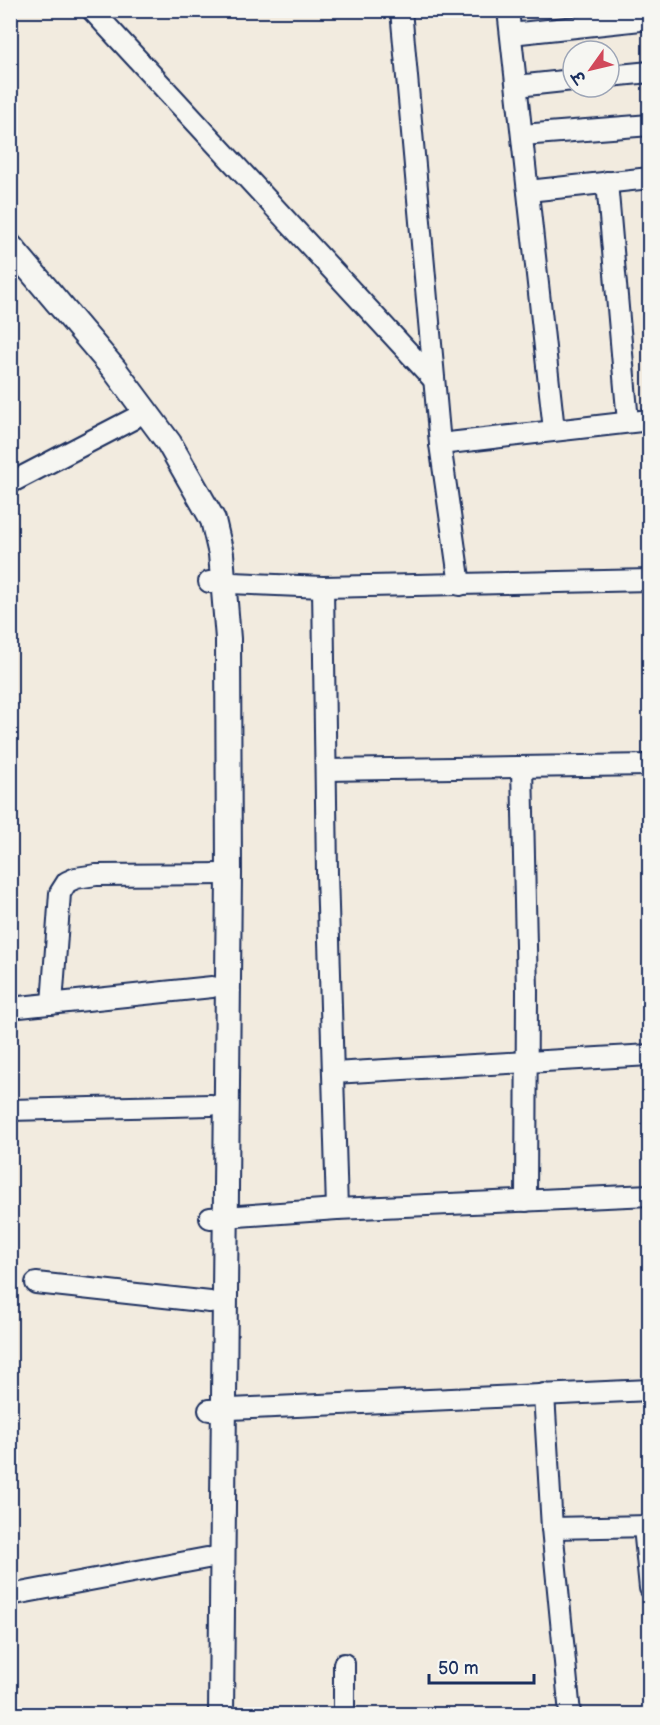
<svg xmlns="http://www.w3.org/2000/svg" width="660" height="1725" font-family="'Balsamiq Sans','Playpen Sans Deva',sans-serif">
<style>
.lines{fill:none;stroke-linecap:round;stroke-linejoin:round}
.minor-casing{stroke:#1b2f5e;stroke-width:24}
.major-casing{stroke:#1b2f5e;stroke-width:28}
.minor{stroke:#f6f6f2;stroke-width:20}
.major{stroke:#f6f6f2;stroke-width:24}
</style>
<rect width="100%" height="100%" fill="#f2ebdf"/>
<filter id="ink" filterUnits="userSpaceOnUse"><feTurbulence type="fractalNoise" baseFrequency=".0167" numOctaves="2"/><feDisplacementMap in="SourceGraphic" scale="12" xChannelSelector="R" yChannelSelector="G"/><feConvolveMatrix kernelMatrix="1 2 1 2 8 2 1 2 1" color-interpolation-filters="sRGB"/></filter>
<g filter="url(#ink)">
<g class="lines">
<!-- minor casing -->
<g class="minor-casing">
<g id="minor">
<path d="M 92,10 L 434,380"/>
<path d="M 401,10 L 440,444 L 460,585"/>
<path d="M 508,10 L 554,430"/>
<path d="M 511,34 L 650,19"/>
<path d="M 609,76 L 650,72"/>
<path d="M 517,86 L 573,80"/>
<path d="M 522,135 L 650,125"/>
<path d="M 607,182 L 628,422"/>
<path d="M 528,191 L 650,178"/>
<path d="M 440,444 L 650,420"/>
<path d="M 10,483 L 133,419"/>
<path d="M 209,582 L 323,587 L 650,580"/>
<path d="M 323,587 L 327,873 L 337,1209"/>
<path d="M 522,767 L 527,991 L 526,1201"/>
<path d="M 326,770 L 650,765"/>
<path d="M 52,1004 L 60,893 L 67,882 L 76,878 L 96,875 L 229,874"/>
<path d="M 10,1008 L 212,987"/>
<path d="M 333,1073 L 650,1055"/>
<path d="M 10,1110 L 211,1105"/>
<path d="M 210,1218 L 337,1209 L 650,1195"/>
<path d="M 36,1283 L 210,1302"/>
<path d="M 544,1394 L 552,1528 L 570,1714"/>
<path d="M 209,1410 L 650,1390"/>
<path d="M 644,1527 L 650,1588"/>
<path d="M 552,1528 L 650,1526"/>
<path d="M 10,1595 L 207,1558"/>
<path d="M 344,1714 L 344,1664"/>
</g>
</g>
<!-- major casing -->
<g class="major-casing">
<path id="major" d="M 10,246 L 114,369 L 169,443 L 213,520 L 221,554 L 228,639 L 229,874 L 221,1714"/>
</g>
<!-- minor -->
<use href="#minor" class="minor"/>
<!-- major -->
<use href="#major" class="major"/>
</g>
</g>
<!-- margin -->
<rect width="660" height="1725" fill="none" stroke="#f6f6f2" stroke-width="36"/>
<rect x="18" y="18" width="624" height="1689" fill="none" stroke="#1b2f5e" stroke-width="2" filter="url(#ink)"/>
<!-- north arrow -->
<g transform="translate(591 69) rotate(236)"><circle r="28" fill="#f6f6f2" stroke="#9ea6b7" stroke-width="1.5"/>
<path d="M0-4.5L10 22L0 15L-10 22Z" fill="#d1495b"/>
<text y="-9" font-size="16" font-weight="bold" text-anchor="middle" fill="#1b2f5e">उ</text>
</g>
<!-- scale -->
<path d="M429 1674v9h105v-9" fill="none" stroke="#1b2f5e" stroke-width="3"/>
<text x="438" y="1674" font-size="18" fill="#1b2f5e" stroke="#f6f6f2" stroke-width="4.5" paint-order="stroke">50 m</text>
</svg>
